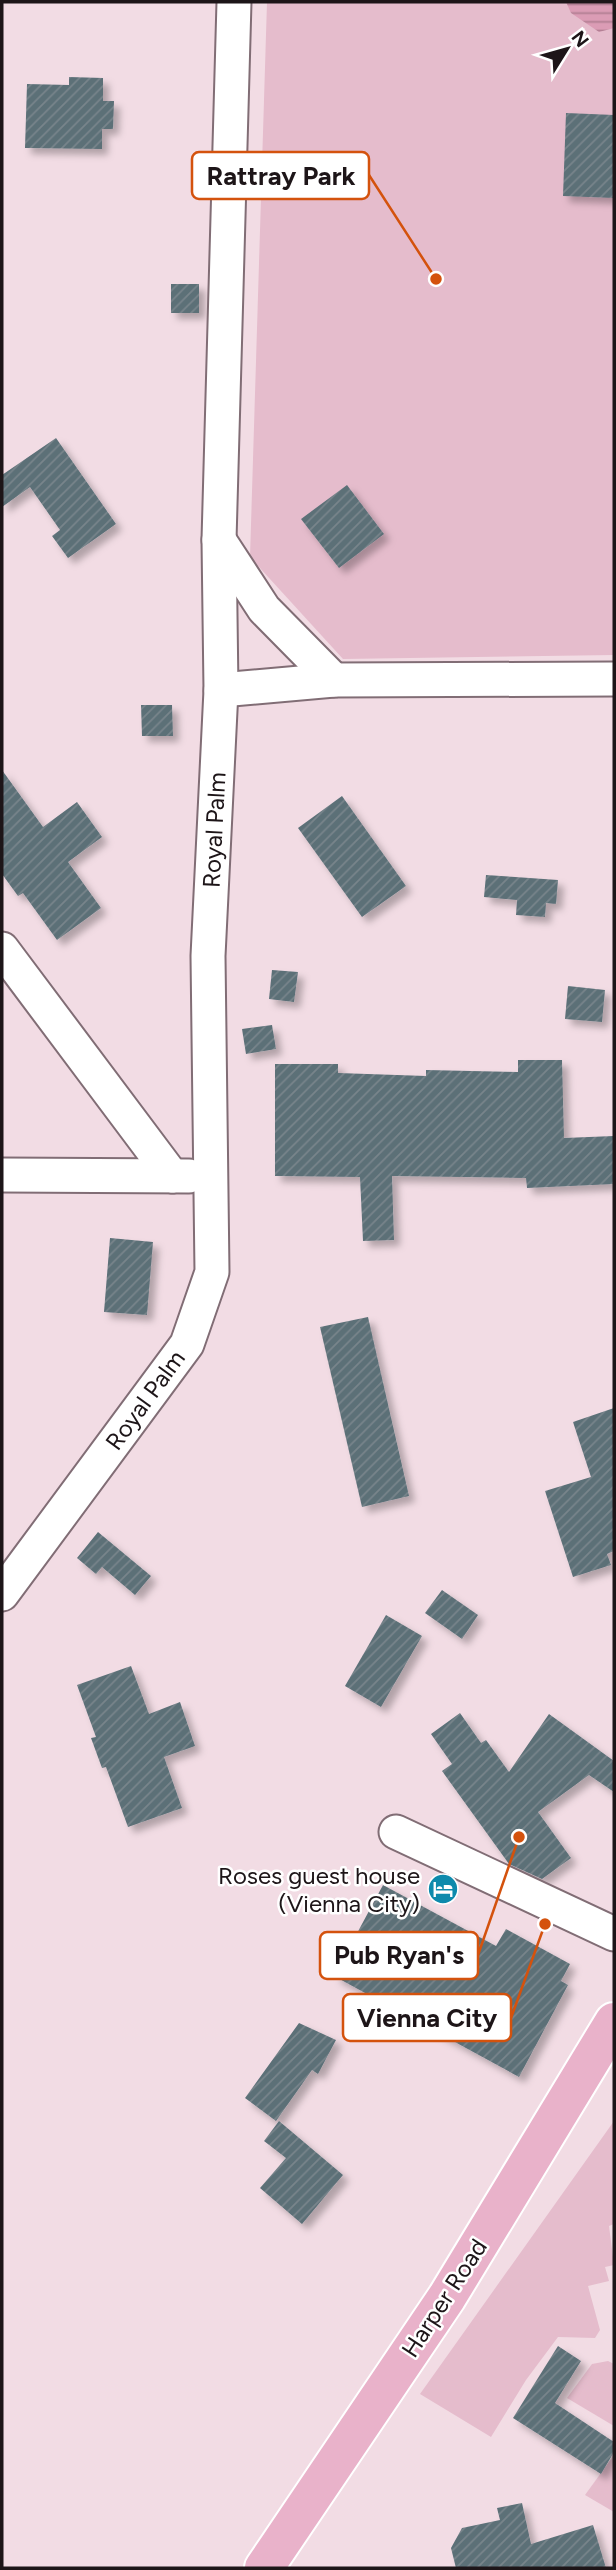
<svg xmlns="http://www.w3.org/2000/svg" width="616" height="2570" font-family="Figtree,sans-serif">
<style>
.green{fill:#e5bccc}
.water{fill:url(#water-rules)}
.building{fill:url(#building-hatch);filter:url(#shadow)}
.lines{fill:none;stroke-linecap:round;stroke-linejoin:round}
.minor-casing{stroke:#816d75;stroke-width:37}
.major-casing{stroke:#fff;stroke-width:42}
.minor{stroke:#fff;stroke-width:33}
.major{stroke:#e9b2ca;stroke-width:38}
.labels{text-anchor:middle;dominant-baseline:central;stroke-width:5;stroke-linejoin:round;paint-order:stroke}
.street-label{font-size:24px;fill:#1d1518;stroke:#fff}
.poi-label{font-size:24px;fill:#1d1518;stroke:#fff;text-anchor:end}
.leader{fill:none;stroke:#d4520d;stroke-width:2.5}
.callout-dot{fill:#d4520d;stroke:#fff;stroke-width:2.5}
.callout{fill:#fff;stroke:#d4520d;stroke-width:2.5}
.callout-label{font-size:26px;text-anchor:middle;font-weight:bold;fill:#1d1518}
</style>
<defs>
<pattern id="water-rules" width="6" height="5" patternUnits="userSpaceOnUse" patternTransform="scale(1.75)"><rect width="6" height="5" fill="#db9cb5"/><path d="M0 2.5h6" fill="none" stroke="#b17e92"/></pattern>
<pattern id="building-hatch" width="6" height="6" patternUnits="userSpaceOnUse" patternTransform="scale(1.75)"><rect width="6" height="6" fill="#5b6f77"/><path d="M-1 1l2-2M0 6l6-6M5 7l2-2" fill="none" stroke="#78858b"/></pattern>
<filter id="shadow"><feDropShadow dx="6" dy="6" stdDeviation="3.5" flood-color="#0004"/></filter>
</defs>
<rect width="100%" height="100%" fill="#f2dce4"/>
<!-- green -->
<g class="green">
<path d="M 267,2 L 614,2 L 614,655 L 343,659 L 250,557 Z"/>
<path d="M 614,2121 L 614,2224 L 609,2226 L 614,2265 L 605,2267 L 609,2281 L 588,2286 L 600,2330 L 595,2338 L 558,2337 L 526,2380 L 491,2437 L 420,2394 Z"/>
<path d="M 608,2361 L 614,2364 L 614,2426 L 567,2398 L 592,2364 Z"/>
<path d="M 614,2455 L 614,2512 L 585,2495 Z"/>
</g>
<!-- water -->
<path class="water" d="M 566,2 L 614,2 L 614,28 L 599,32 L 571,13 Z"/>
<!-- building -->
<g class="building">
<path d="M 69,77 L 103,78 L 103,101 L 114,101 L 113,129 L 102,129 L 102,149 L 25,148 L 27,84 L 69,85 Z"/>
<path d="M 566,113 L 614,115 L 614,198 L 563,196 Z"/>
<rect x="171" y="284" width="28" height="29"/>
<path d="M 56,438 L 116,524 L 68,558 L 52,536 L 60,530 L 30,487 L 2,507 L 2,475 Z"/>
<path d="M 347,485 L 384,534 L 339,568 L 301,519 Z"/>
<path d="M 141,705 L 172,705 L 173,736 L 142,736 Z"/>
<path d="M 2,770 L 43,827 L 77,802 L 102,837 L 68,862 L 101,908 L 57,940 L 23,893 L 18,896 L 2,874 Z"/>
<path d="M 342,796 L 406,886 L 362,917 L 298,828 Z"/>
<path d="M 486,875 L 558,880 L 556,904 L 546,903 L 545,917 L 516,915 L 517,900 L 484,897 Z"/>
<path d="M 272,970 L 298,972 L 294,1002 L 269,999 Z"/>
<path d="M 568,986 L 605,990 L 602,1022 L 565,1019 Z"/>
<path d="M 272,1025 L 276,1049 L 246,1054 L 242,1029 Z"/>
<path d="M 518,1060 L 562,1060 L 564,1138 L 614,1136 L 614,1184 L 527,1188 L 526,1178 L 392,1176 L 394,1240 L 363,1241 L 360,1177 L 275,1176 L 275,1064 L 338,1064 L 338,1073 L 426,1076 L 426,1070 L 518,1072 Z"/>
<path d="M 110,1238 L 153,1242 L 147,1315 L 104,1312 Z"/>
<path d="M 368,1317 L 409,1496 L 362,1507 L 320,1327 Z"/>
<path d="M 614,1408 L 614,1551 L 607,1554 L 611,1565 L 573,1577 L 545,1491 L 591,1477 L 573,1422 Z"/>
<path d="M 98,1532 L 151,1576 L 135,1595 L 102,1567 L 96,1574 L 77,1558 Z"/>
<path d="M 442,1590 L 478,1615 L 462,1639 L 425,1613 Z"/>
<path d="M 386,1615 L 422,1636 L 381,1707 L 345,1686 Z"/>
<path d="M 131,1666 L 149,1714 L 180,1702 L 195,1746 L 164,1757 L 182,1808 L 128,1827 L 106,1767 L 102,1768 L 91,1738 L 96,1737 L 77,1685 Z"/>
<path d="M 460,1713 L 481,1743 L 486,1740 L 509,1772 L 549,1714 L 614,1761 L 614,1792 L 589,1775 L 538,1812 L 571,1858 L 542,1879 L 509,1864 L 442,1771 L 452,1764 L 431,1734 Z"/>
<path d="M 383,1885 L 496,1946 L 506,1929 L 570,1964 L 561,1981 L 568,1985 L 519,2077 L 334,1976 Z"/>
<path d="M 299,2023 L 336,2040 L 318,2074 L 312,2070 L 276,2121 L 245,2098 Z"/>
<path d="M 279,2121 L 343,2175 L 302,2224 L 260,2188 L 286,2158 L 264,2141 Z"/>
<path d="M 558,2346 L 581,2361 L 555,2403 L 614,2442 L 614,2452 L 601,2474 L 513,2418 Z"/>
<path d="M 522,2503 L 531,2544 L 593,2525 L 606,2568 L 456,2568 L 451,2548 L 462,2528 L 500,2520 L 497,2508 Z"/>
</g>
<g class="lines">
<!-- minor casing -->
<g class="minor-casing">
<g id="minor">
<path d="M 219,540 L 264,609 L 334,680"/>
<path d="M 221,690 L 334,680 L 614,679"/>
<path d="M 2,949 L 172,1176"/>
<path d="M 2,1175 L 189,1176"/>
<path d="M 2,1594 L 187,1344 L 212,1272 L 208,956 L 221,690 L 219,540 L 234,2"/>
<path d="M 396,1832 L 614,1934"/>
</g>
</g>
<!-- major casing -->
<g class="major-casing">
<path id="major" d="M 264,2568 L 447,2297 L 614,2022"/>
</g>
<!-- minor -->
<use href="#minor" class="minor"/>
<!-- major -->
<use href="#major" class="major"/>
</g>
<!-- icons -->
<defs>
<g id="hotel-disc" transform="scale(1.575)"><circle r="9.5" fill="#0e8aac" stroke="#fff"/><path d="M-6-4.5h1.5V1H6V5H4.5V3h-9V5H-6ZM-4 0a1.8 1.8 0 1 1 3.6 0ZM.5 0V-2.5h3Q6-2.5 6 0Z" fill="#fff"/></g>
</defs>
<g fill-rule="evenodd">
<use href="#hotel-disc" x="443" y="1889"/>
</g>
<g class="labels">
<!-- street labels -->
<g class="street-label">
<text transform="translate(214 830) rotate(-87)">Royal Palm</text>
<text transform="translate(145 1400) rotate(-54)">Royal Palm</text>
<text transform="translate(444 2298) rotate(-57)">Harper Road</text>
</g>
<!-- poi labels -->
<g class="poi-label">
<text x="420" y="1875">Roses guest house<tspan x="420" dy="28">(Vienna City)</tspan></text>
</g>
</g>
<!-- callouts -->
<path class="leader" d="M436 279L369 175M519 1837L478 1955M545 1924L511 2018"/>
<g class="callout-dot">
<circle cx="436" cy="279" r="7"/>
<circle cx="519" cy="1837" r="7"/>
<circle cx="545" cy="1924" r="7"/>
</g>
<g class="callout">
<rect x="192" y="152" width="177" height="47" rx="7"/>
<rect x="320" y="1932" width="158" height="47" rx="7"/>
<rect x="343" y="1994" width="168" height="47" rx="7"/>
</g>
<g class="callout-label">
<text x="281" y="185">Rattray Park</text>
<text x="399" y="1964">Pub Ryan's</text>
<text x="427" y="2027">Vienna City</text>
</g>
<!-- border -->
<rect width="616" height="2570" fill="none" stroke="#1d1518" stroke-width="7"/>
<!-- north arrow -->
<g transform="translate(567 49) rotate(53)" stroke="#ffffff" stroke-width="5" paint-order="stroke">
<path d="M0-5L12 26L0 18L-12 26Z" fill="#1d1518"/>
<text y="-10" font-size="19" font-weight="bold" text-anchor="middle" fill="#1d1518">N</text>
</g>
</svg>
